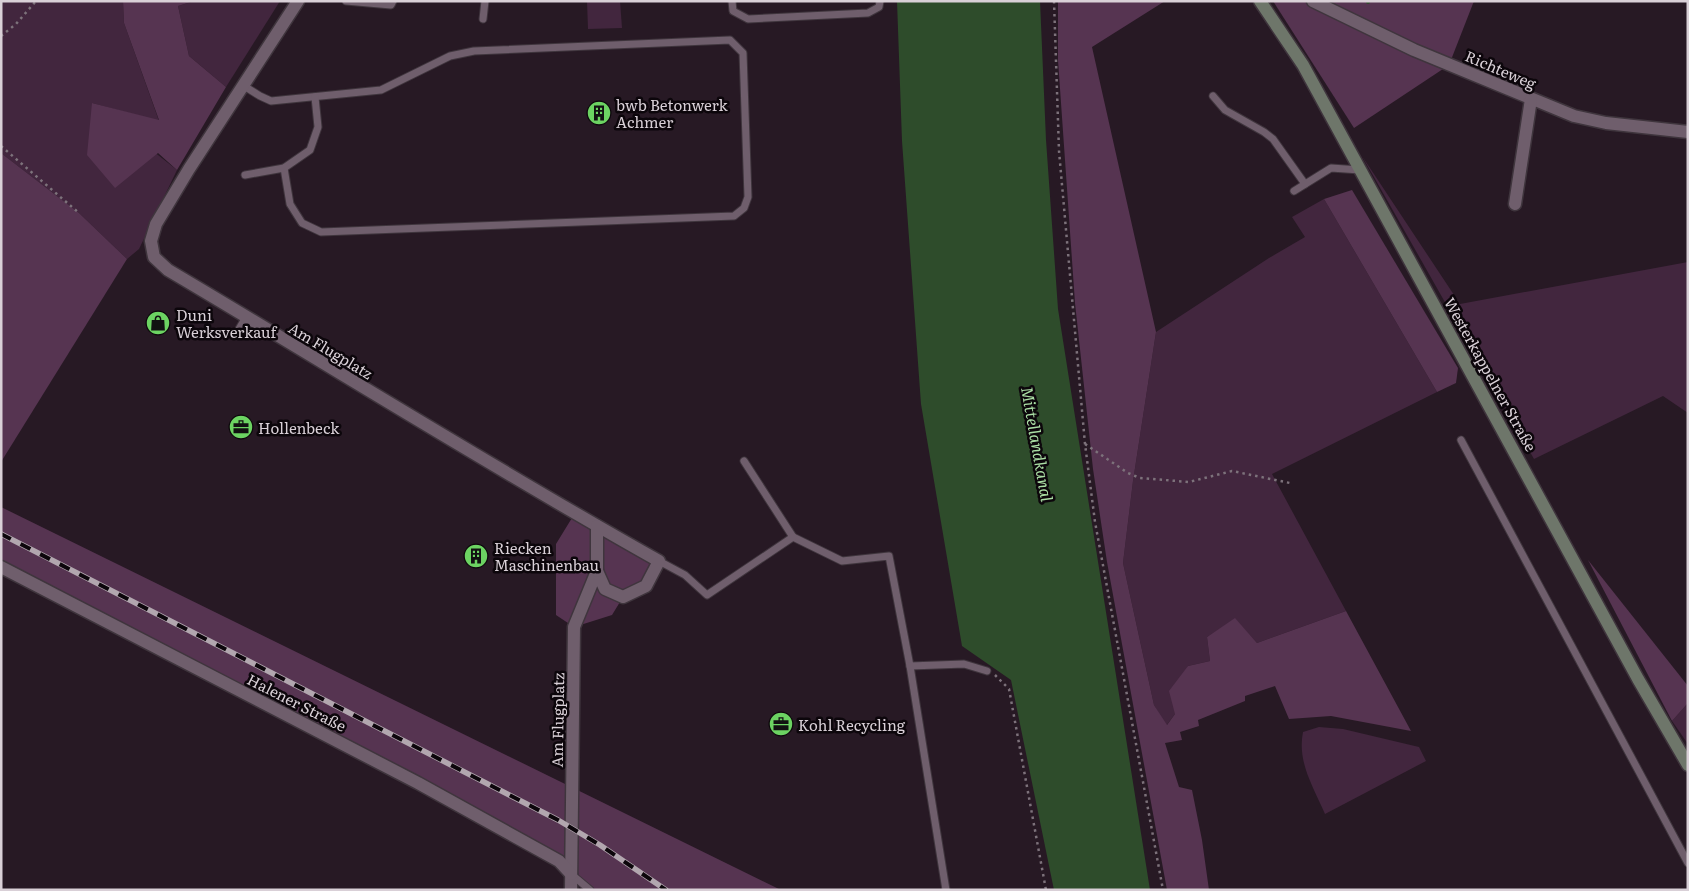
<svg xmlns="http://www.w3.org/2000/svg" width="1689" height="891" font-family="Literata,serif">
<style>
.green{fill:#42263e}
.forest{fill:#563451}
.water{fill:#2e4c2b}
.lines{fill:none;stroke-linecap:round;stroke-linejoin:round}
.stream{stroke:#2e4c2b;stroke-width:4}
.service-casing{stroke:#3f353d;stroke-width:9}
.minor-casing{stroke:#3f353d;stroke-width:15}
.secondary-casing{stroke:#3f353d;stroke-width:15}
.path{stroke:#7d727b;stroke-width:2.5;stroke-dasharray:2.5 4;stroke-linecap:butt}
.service{stroke:#6f5e6c;stroke-width:7}
.minor{stroke:#6f5e6c;stroke-width:12}
.secondary{stroke:#6e766a;stroke-width:12}
.rail-casing{stroke:#b2a7af;stroke-width:5.5}
.rail{stroke:#0c060b;stroke-width:4;stroke-dasharray:11;stroke-linecap:butt}
.labels{text-anchor:middle;dominant-baseline:central;stroke-width:5;stroke-linejoin:round;paint-order:stroke}
.street-label{font-size:15px;fill:#d9d0d7;stroke:#0c060b}
.poi-label{font-size:15px;fill:#d9d0d7;stroke:#0c060b;text-anchor:start}
.water-label{font-size:16px;font-style:italic;fill:#aadea4;stroke:#0c060b}
</style>
<rect width="100%" height="100%" fill="#271924"/>
<!-- green -->
<g class="green">
<path d="M 1,1 L 123,1 L 124,23 L 159,121 L 92,103 L 177,170 L 139,249 L 127,259 L 79,213 L 1,153 Z"/>
<path d="M 194,1 L 280,1 L 226,87 L 189,56 L 178,6 Z"/>
<path d="M 587,1 L 620,1 L 622,28 L 588,29 Z"/>
<path d="M 1362,156 L 1460,304 L 1688,262 L 1688,413 L 1663,396 L 1534,459 Z"/>
<path d="M 1324,199 L 1437,392 L 1272,474 L 1346,611 L 1257,643 L 1235,619 L 1207,637 L 1210,661 L 1188,666 L 1175,714 L 1166,726 L 1154,705 L 1123,563 L 1133,481 L 1156,332 L 1269,258 L 1305,237 L 1292,217 Z"/>
<path d="M 1688,703 L 1688,744 L 1672,721 Z"/>
<path d="M 1319,727 L 1343,729 L 1419,747 L 1426,761 L 1325,814 C 1313,786 1297,762 1303,732 Z"/>
</g>
<!-- forest -->
<g class="forest">
<path d="M 123,1 L 194,1 L 178,6 L 189,56 L 226,87 L 177,170 L 158,153 L 115,188 L 87,155 L 92,103 L 159,120 L 124,23 Z"/>
<path d="M 1058,1 L 1165,1 L 1092,47 L 1156,332 L 1133,481 L 1123,563 L 1154,705 L 1167,725 L 1175,714 L 1169,691 L 1188,666 L 1210,661 L 1207,637 L 1235,618 L 1257,643 L 1346,611 L 1411,731 L 1331,716 L 1289,719 L 1275,686 L 1245,696 L 1245,701 L 1198,720 L 1199,726 L 1180,732 L 1182,740 L 1165,743 L 1179,787 L 1192,790 L 1202,840 L 1209,890 L 1167,890 L 1107,562 L 1093,469 L 1075,303 L 1058,60 Z"/>
<path d="M 1273,1 L 1474,1 L 1449,65 L 1354,128 Z"/>
<path d="M 1,153 L 79,213 L 127,259 L 1,462 Z"/>
<path d="M 1352,190 L 1458,368 L 1456,383 L 1437,392 L 1324,199 Z"/>
<path d="M 1,507 L 781,890 L 595,890 L 571,874 L 559,861 L 1,567 Z"/>
<path d="M 575,513 L 659,561 L 646,586 L 623,597 L 612,615 L 574,627 L 556,615 L 556,544 Z"/>
<path d="M 1588,560 L 1688,686 L 1688,703 L 1672,721 Z"/>
</g>
<!-- water -->
<path class="water" d="M 897,1 L 1040,1 L 1046,140 L 1058,309 L 1150,890 L 1054,890 L 1011,680 L 962,646 L 921,404 L 902,141 Z"/>
<g class="lines">
<!-- stream -->
<path class="stream" d="M 1368,2 L 1368,1"/>
<!-- service casing -->
<g class="service-casing">
<g id="service">
<path d="M 346,1 L 391,5 L 393,1"/>
<path d="M 732,1 L 733,11 L 748,19 L 868,13 L 879,7 L 880,1"/>
<path d="M 483,19 L 485,1"/>
<path d="M 244,86 L 260,96 L 271,101 L 381,90 L 450,56 L 474,51 L 730,40 L 743,53 L 748,197 L 744,208 L 734,216 L 321,232 L 302,223 L 290,204 L 284,168"/>
<path d="M 1213,96 L 1225,110 L 1264,132 L 1273,139 L 1305,184"/>
<path d="M 245,175 L 284,168 L 310,150 L 318,127 L 315,97"/>
<path d="M 1294,191 L 1331,168 L 1360,170"/>
<path d="M 239,329 L 246,317"/>
<path d="M 1461,440 L 1688,863"/>
<path d="M 793,537 L 842,561 L 889,556 L 910,666 L 946,890"/>
<path d="M 659,561 L 685,575 L 707,595 L 793,537 L 744,461"/>
<path d="M 910,666 L 964,664 L 987,671"/>
<path d="M 571,874 L 590,890"/>
</g>
</g>
<!-- minor casing -->
<g class="minor-casing">
<g id="minor">
<path d="M 298,1 L 189,169 L 156,224 L 151,241 L 154,257 L 168,270 C 332,367 493,468 659,561 L 646,586 L 623,597 L 605,589 L 597,571 L 574,627 L 571,890"/>
<path d="M 1313,1 L 1414,50 L 1574,116 L 1606,123 L 1688,132"/>
<path d="M 1515,204 L 1531,99"/>
<path d="M 1,567 L 418,783 L 559,861 L 571,874"/>
<path d="M 597,571 L 597,526"/>
</g>
</g>
<!-- secondary casing -->
<g class="secondary-casing">
<path id="secondary" d="M 1260,1 L 1303,65 L 1638,679 L 1688,765"/>
</g>
<!-- path -->
<g class="path">
<path d="M 1054,1 L 1059,151 L 1085,444 L 1095,522 L 1163,890"/>
<path d="M 1,36 L 16,24 L 36,1"/>
<path d="M 1,146 L 79,213"/>
<path d="M 1085,444 L 1128,473 L 1140,478 L 1189,482 L 1232,471 L 1290,483"/>
<path d="M 995,675 L 1009,689 L 1046,890"/>
</g>
<!-- service -->
<use href="#service" class="service"/>
<!-- minor -->
<use href="#minor" class="minor"/>
<!-- secondary -->
<use href="#secondary" class="secondary"/>
<!-- rail casing -->
<g class="rail-casing">
<path id="rail" d="M 1,534 L 558,820 L 600,845 L 666,890"/>
</g>
<!-- rail -->
<use href="#rail" class="rail"/>
</g>
<!-- icons -->
<defs>
<g id="building-disc" transform="scale(1.25)"><circle r="9.5" fill="#6cd362" stroke="#0c060b"/><path d="M-4-6H4V6H1V3H-1V6H-4ZM-2.5-4.3h1.7v1.8h-1.7ZM.8-4.3h1.7v1.8H.8ZM-2.5-1h1.7V.8h-1.7ZM.8-1h1.7V.8H.8Z" fill="#111"/></g>
<g id="shop-disc" transform="scale(1.25)"><circle r="9.5" fill="#6cd362" stroke="#0c060b"/><path d="M-5-2.5h2.3a2.7 3.5 0 0 1 5.4 0H5L5.5 6h-11ZM-1.5-2.5h3a1.5 2.3 0 0 0-3 0Z" fill="#111"/></g>
<g id="office-disc" transform="scale(1.25)"><circle r="9.5" fill="#6cd362" stroke="#0c060b"/><path d="M-6-3h4V-5.5h4V-3h4V5H-6ZM-1-4.5V-3h2v-1.5ZM-6 0V1H6V0Z" fill="#111"/></g>
</defs>
<g fill-rule="evenodd">
<use href="#building-disc" x="599" y="113"/>
<use href="#shop-disc" x="158" y="323"/>
<use href="#office-disc" x="241" y="427"/>
<use href="#building-disc" x="476" y="556"/>
<use href="#office-disc" x="781" y="724"/>
</g>
<g class="labels">
<!-- street labels -->
<g class="street-label">
<text transform="translate(1501 69) rotate(23)">Richteweg</text>
<text transform="translate(331 350) rotate(31)">Am Flugplatz</text>
<text transform="translate(1491 374) rotate(61)">Westerkappelner Straße</text>
<text transform="translate(297 702) rotate(27)">Halener Straße</text>
<text transform="translate(557 720) rotate(-89)">Am Flugplatz</text>
</g>
<!-- poi labels -->
<g class="poi-label">
<text x="616" y="104">bwb Betonwerk<tspan x="616" dy="17">Achmer</tspan></text>
<text x="176" y="314">Duni<tspan x="176" dy="17">Werksverkauf</tspan></text>
<text x="258" y="427">Hollenbeck</text>
<text x="494" y="547">Riecken<tspan x="494" dy="17">Maschinenbau</tspan></text>
<text x="798" y="724">Kohl Recycling</text>
</g>
<!-- water labels -->
<g class="water-label">
<text transform="translate(1038 444) rotate(80)">Mittellandkanal</text>
</g>
</g>
<!-- border -->
<rect width="1689" height="891" fill="none" stroke="#d9d0d7" stroke-width="5"/>
</svg>
